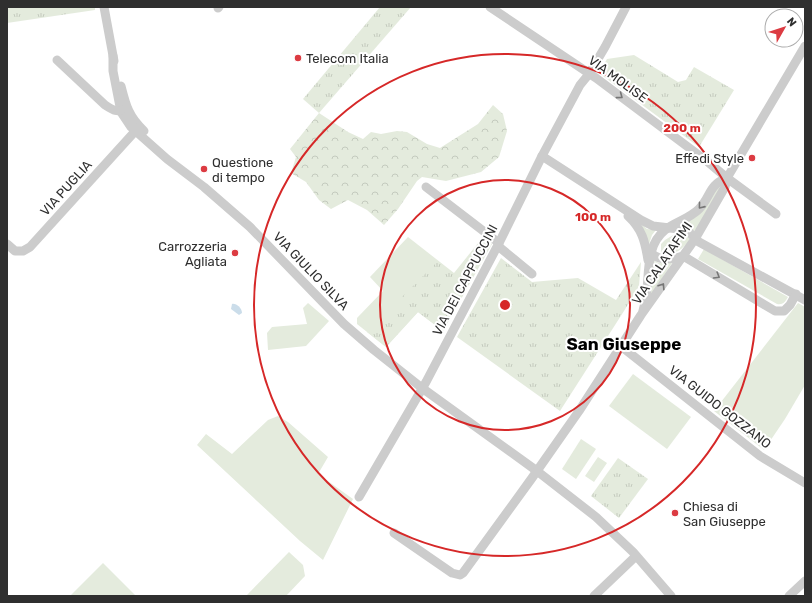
<svg xmlns="http://www.w3.org/2000/svg" width="812" height="603" font-family="Rubik,sans-serif">
<style>
.grass{fill:#e4ebdd}
.forest{fill:url(#forest-crowns)}
.park{fill:url(#park-tufts)}
.water{fill:#cbddea}
.lines{fill:none;stroke-linecap:round;stroke-linejoin:round}
.minor{stroke:#ccc;stroke-width:9}
.oneway{stroke:#767676}
.ring{fill:none;stroke:#d62828;stroke-width:2}
.poi-dot{fill:#dc3b42;stroke:#fff;stroke-width:1.5}
.labels{text-anchor:middle;dominant-baseline:central;stroke-width:4;stroke-linejoin:round;paint-order:stroke}
.poi-label{font-size:13px;fill:#2f2f2f;stroke:#fff;text-anchor:start}
.street-label{font-size:13px;fill:#2f2f2f;stroke:#fff}
.district-label{font-size:17px;font-weight:bold;fill:#000;stroke:#fff}
.centre{fill:#d62828;stroke:#fff;stroke-width:2}
.ring-label{font-size:12px;text-anchor:middle;font-weight:bold;fill:#d62828;stroke:#fff;stroke-width:4;stroke-linejoin:round;paint-order:stroke}
</style>
<defs>
<pattern id="forest-crowns" width="20" height="18" patternUnits="userSpaceOnUse"><rect width="20" height="18" fill="#e4ebdd"/><path d="M2 6a3 3 0 1 1 6 0M12 15a3 3 0 1 1 6 0" fill="none" stroke="#c4cabe"/></pattern>
<pattern id="park-tufts" width="24" height="20" patternUnits="userSpaceOnUse"><rect width="24" height="20" fill="#e4ebdd"/><path d="M3 7l-1-3M5 7V3M7 7l1-3M15 17l-1-3M17 17v-4M19 17l1-3" fill="none" stroke="#c4cabe"/></pattern>
</defs>
<rect width="100%" height="100%" fill="#fff"/>
<!-- grass -->
<g class="grass">
<path d="M 722,187 L 695,231 L 687,227 L 680,226 L 716,188 Z"/>
<path d="M 640,223 L 647,229 L 656,230 L 652,235 L 649,244 Z"/>
<path d="M 678,232 L 686,234 L 690,240 C 682,249 677,254 664,255 L 661,252 L 661,244 L 665,240 Z"/>
<path d="M 408,237 L 454,273 L 483,237 L 492,244 L 443,331 L 418,312 L 386,347 L 357,324 L 357,318 L 383,291 L 370,277 Z"/>
<path d="M 704,249 L 788,297 C 785,302 783,305 777,304 L 698,259 Z"/>
<path d="M 652,260 L 659,263 L 672,263 L 650,297 Z"/>
<path d="M 308,303 L 329,321 L 306,346 L 268,350 L 267,333 L 272,327 L 307,324 L 303,308 Z"/>
<path d="M 798,303 L 805,307 L 805,385 L 785,419 L 764,450 L 714,411 Z"/>
<path d="M 633,374 L 691,417 L 667,449 L 609,406 Z"/>
<path d="M 278,416 L 288,422 L 328,457 L 318,474 L 353,499 L 323,560 L 300,541 L 197,445 L 206,434 L 232,454 L 268,420 Z"/>
<path d="M 581,439 L 596,449 L 576,479 L 562,469 Z"/>
<path d="M 598,457 L 607,463 L 594,482 L 585,476 Z"/>
<path d="M 289,552 L 303,565 L 305,576 L 286,596 L 246,596 Z"/>
<path d="M 103,563 L 136,596 L 70,596 Z"/>
</g>
<!-- forest -->
<path class="forest" d="M 493,105 L 503,114 L 507,131 L 499,157 L 481,172 L 446,181 L 422,177 L 417,181 L 398,209 L 384,225 L 367,210 L 348,200 L 331,209 L 319,200 L 306,182 L 291,173 L 296,157 L 290,149 L 319,113 L 348,132 L 363,139 L 371,132 L 381,134 L 397,131 L 407,132 L 427,144 L 440,148 L 478,124 Z"/>
<!-- park -->
<g class="park">
<path d="M 7,7 L 95,7 L 95,10 L 7,23 Z"/>
<path d="M 380,7 L 411,7 L 319,113 L 303,99 Z"/>
<path d="M 634,55 L 678,82 L 686,80 L 694,67 L 734,90 L 699,147 L 599,73 L 607,59 Z"/>
<path d="M 501,258 L 532,282 L 578,278 L 616,300 L 641,262 L 639,286 L 624,311 L 560,411 L 457,337 Z"/>
<path d="M 438,261 L 468,286 L 443,331 L 418,312 L 386,347 L 367,332 Z"/>
<path d="M 618,458 L 648,479 L 619,518 L 591,496 Z"/>
</g>
<!-- water -->
<path class="water" d="M 232,304 C 236,303 242,308 242,313 L 239,315 L 231,309 Z"/>
<g class="lines">
<!-- minor -->
<g class="minor">
<path d="M 104,7 L 114,61"/>
<path d="M 490,7 L 596,78 L 708,162 L 727,178 L 776,214"/>
<path d="M 218,8 L 219,7"/>
<path d="M 113,56 L 113,71 L 121,112 L 131,127 L 167,159 L 204,187 L 250,227 L 344,324 L 374,350 L 422,388 L 537,471 L 596,517 L 633,552 L 671,596"/>
<path d="M 57,60 L 105,105 C 113,110 117,113 125,109"/>
<path d="M 121,86 C 126,106 129,117 144,131"/>
<path d="M 542,156 L 641,220 L 653,226 L 687,230 L 699,242 L 805,300"/>
<path d="M 426,187 L 499,243"/>
<path d="M 628,216 C 642,229 645,241 648,260"/>
<path d="M 7,244 L 15,251 L 23,251 L 30,247 L 139,127"/>
<path d="M 498,246 L 532,274"/>
<path d="M 648,250 C 658,262 670,260 683,256"/>
<path d="M 683,256 L 775,311 L 784,311 L 790,305 L 796,294"/>
<path d="M 643,311 C 644,306 646,301 646,296 C 650,274 645,246 665,230 C 675,222 689,219 699,209 C 711,197 708,185 727,178"/>
<path d="M 622,347 L 760,456 L 805,483"/>
<path d="M 359,497 L 426,382 L 499,243 L 542,156 L 580,85 L 589,74 L 605,47 L 626,7"/>
<path d="M 394,533 L 452,573 L 460,575 L 463,573 L 532,478 L 579,411 L 641,315 L 695,239 L 725,187 L 727,178 L 805,46"/>
<path d="M 594,596 L 636,556"/>
<path d="M 789,596 L 805,581"/>
</g>
</g>
<!-- one-way arrows -->
<defs><path id="oneway-chevron" d="M-2-3.5L2.5 0L-2 3.5" fill="none" stroke-width="1.6" stroke-linecap="round" stroke-linejoin="round"/></defs>
<g class="oneway">
<use href="#oneway-chevron" transform="translate(620 96) rotate(37)"/>
<use href="#oneway-chevron" transform="translate(701 206) rotate(129)"/>
<use href="#oneway-chevron" transform="translate(717 276) rotate(31)"/>
<use href="#oneway-chevron" transform="translate(662 286) rotate(-57)"/>
</g>
<!-- distance rings -->
<g class="ring">
<circle cx="505" cy="305" r="125"/>
<circle cx="505" cy="305" r="251"/>
</g>
<!-- markers -->
<g class="poi-dot">
<circle cx="298" cy="58" r="4"/>
<circle cx="752" cy="158" r="4"/>
<circle cx="204" cy="169" r="4"/>
<circle cx="235" cy="253" r="4"/>
<circle cx="675" cy="513" r="4"/>
</g>
<g class="labels">
<!-- poi labels -->
<g class="poi-label">
<text x="306" y="58">Telecom Italia</text>
<text x="744" y="158" text-anchor="end">Effedi Style</text>
<text x="212" y="162">Questione<tspan x="212" dy="15">di tempo</tspan></text>
<text x="227" y="246" text-anchor="end">Carrozzeria<tspan x="227" dy="15">Agliata</tspan></text>
<text x="683" y="506">Chiesa di<tspan x="683" dy="15">San Giuseppe</tspan></text>
</g>
<!-- street labels -->
<g class="street-label">
<text transform="translate(618 79) rotate(36)">VIA MOLISE</text>
<text transform="translate(66 188) rotate(-48)">VIA PUGLIA</text>
<text transform="translate(662 263) rotate(-56)">VIA CALATAFIMI</text>
<text transform="translate(311 271) rotate(46)">VIA GIULIO SILVA</text>
<text transform="translate(465 280) rotate(-62)">VIA DEI CAPPUCCINI</text>
<text transform="translate(720 407) rotate(38)">VIA GUIDO GOZZANO</text>
</g>
<!-- district labels -->
<g class="district-label">
<text x="624" y="344">San Giuseppe</text>
</g>
</g>
<circle cx="505" cy="305" r="6" class="centre"/>
<g class="ring-label">
<text x="682" y="132">200 m</text>
<text x="593" y="221">100 m</text>
</g>
<!-- border -->
<rect width="812" height="603" fill="none" stroke="#2f2f2f" stroke-width="16"/>
<!-- north arrow -->
<g transform="translate(784 28) rotate(51)"><circle r="19" fill="#ffffff" stroke="#acacac"/>
<path d="M0-3L7 15L0 10L-7 15Z" fill="#dc3b42"/>
<text y="-6" font-size="11" font-weight="bold" text-anchor="middle" fill="#2f2f2f">N</text>
</g>
</svg>
